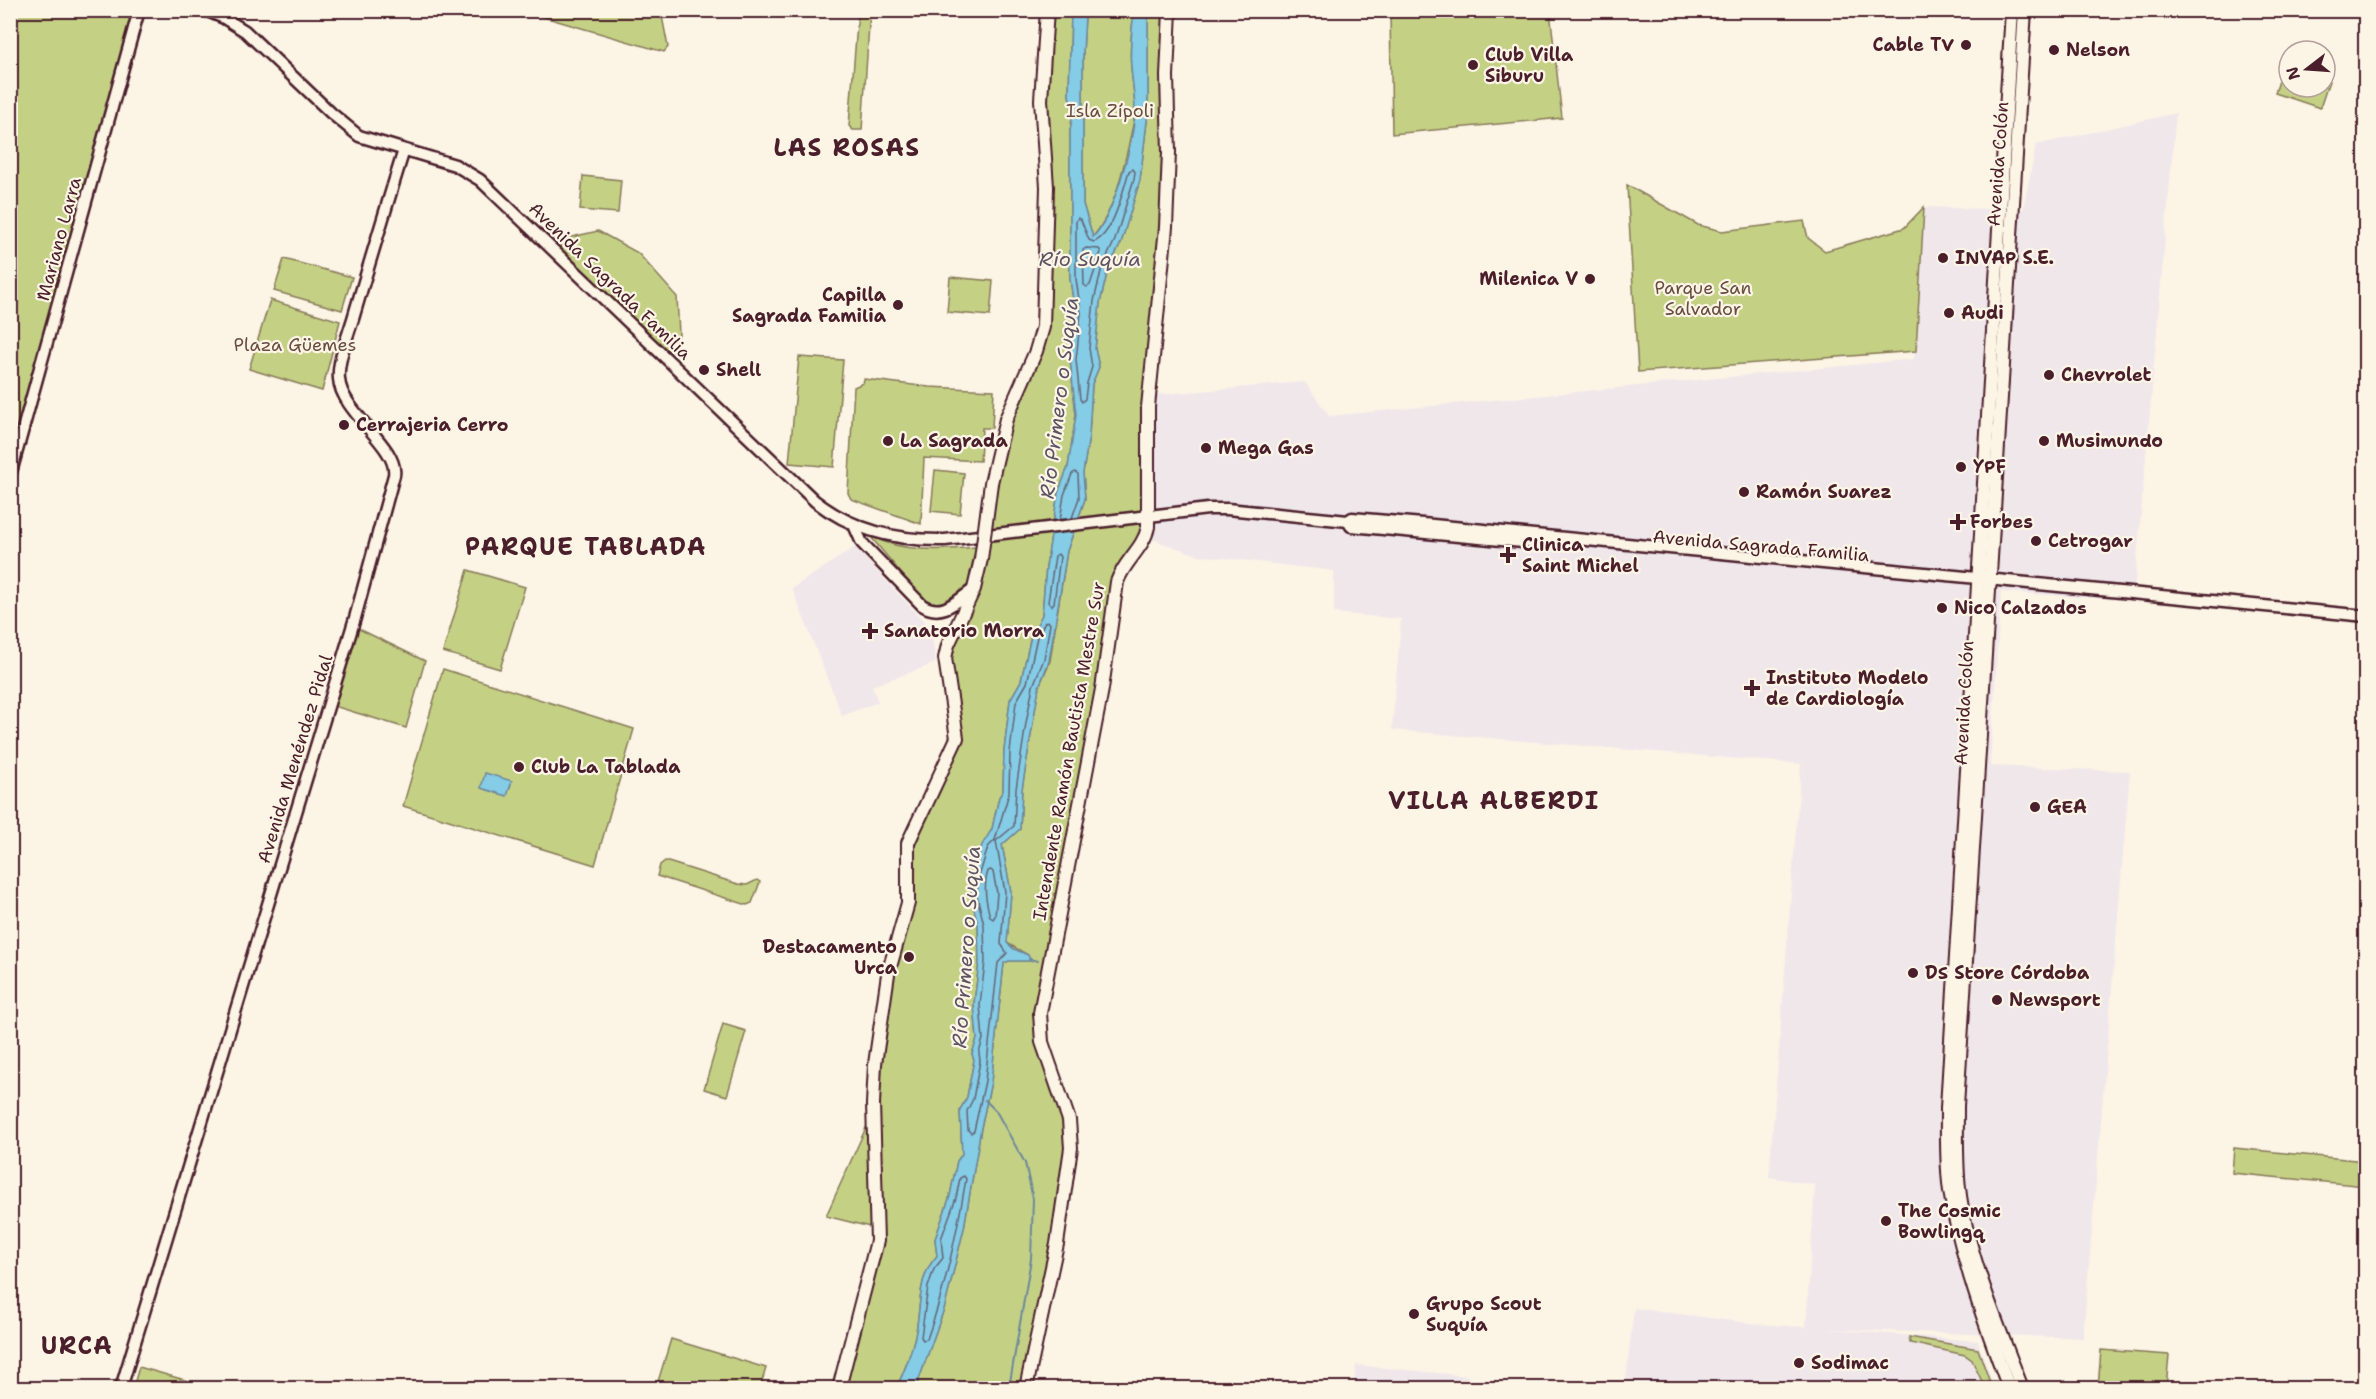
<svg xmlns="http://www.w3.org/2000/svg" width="2376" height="1399" font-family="'Shantell Sans',sans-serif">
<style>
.built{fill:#f0e7eb}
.green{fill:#c4d185;stroke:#877858;stroke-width:1.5}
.water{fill:#85cce6;stroke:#6d879b;stroke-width:1.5}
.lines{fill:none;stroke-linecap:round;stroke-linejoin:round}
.shore{stroke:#626476;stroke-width:1.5}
.stream{stroke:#6d879b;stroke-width:2}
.secondary-casing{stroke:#4a1f2b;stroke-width:15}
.primary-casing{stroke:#4a1f2b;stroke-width:16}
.secondary{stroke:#fcf5e5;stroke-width:10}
.primary{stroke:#fcf5e5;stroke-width:12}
.primary-bridge-casing{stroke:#4a1f2b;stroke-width:16;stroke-linecap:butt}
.primary-bridge{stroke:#fcf5e5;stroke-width:12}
.poi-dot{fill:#4a1f2b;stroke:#fcf5e5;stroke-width:2}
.labels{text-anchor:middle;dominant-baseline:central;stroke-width:4.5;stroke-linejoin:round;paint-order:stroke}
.poi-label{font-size:18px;font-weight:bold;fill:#4a1f2b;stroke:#fcf5e5;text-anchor:start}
.park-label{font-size:18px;fill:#684c42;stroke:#fcf5e5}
.street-label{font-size:18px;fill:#4a1f2b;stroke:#fcf5e5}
.water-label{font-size:20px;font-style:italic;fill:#5c5363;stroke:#fcf5e5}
.district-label{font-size:24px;font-weight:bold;letter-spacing:1.5px;fill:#4a1f2b;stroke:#fcf5e5}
</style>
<rect width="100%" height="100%" fill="#fcf5e5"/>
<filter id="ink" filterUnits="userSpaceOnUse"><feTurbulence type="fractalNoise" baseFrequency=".0167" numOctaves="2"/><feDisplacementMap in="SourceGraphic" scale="12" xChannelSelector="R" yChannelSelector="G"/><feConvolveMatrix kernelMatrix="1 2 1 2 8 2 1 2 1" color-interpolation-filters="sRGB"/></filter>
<g filter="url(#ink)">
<!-- built -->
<g class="built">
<path d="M 2176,113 L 2134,594 L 2126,600 L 2001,592 L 1990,766 L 2130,771 L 2083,1338 L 1828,1329 L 1978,1341 L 1994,1388 L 1625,1388 L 1634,1308 L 1756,1324 L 1806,1327 L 1815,1185 L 1769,1177 L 1801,764 L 1392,730 L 1401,619 L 1334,613 L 1334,571 L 1198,555 L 1151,539 L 1154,395 L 1305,382 L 1329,416 L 1914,359 L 1924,207 L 2023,210 L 2036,145 Z"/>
<path d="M 855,547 L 931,629 L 936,663 L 872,686 L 878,702 L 842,716 L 792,588 Z"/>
<path d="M 1356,1365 L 1468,1376 L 1467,1388 L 1354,1388 Z"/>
</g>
<!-- green -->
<g class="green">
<path d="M 1408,10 L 1550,11 L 1562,118 L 1392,134 L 1390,12 Z"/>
<path d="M 11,11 L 139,11 L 11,476 Z"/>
<path d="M 523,11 L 661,11 L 668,47 L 664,52 Z"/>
<path d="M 858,11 L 870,11 L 862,130 L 853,130 L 849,126 Z"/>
<path d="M 1047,11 L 1071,11 L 1069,95 L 1073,113 L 1070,131 L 1070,279 L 1075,313 L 1070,359 L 1076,415 L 1068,467 L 1058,494 L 1046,567 L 1042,615 L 1031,636 L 1021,681 L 1010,700 L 1004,751 L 1003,791 L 999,797 L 992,829 L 978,858 L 971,896 L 978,925 L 979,962 L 974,1004 L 977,1039 L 972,1054 L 974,1060 L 967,1097 L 960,1110 L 962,1154 L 957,1161 L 950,1196 L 935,1239 L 937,1256 C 916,1278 922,1308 915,1336 C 911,1353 904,1373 896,1388 L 839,1388 L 875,1252 L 875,1064 L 907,909 L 907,848 L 955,742 L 945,665 L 981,559 L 989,548 L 1002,432 L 1036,351 L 1047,175 Z"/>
<path d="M 1088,11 L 1134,11 C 1132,29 1129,47 1131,66 C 1132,81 1135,96 1135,112 C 1134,124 1130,136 1128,148 C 1120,180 1114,211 1093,237 L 1083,204 L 1083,53 L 1085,16 Z"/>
<path d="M 1148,11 L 1170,11 L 1168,116 L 1148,407 L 1148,527 L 1124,567 L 1040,1013 L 1071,1135 L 1026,1388 L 910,1388 L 917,1385 L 945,1306 L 964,1228 L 981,1128 L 991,1082 L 1004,963 L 1009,961 L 1030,961 L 1028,955 L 1007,943 L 1011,892 L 1002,845 L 1020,829 L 1022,789 L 1039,687 L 1050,661 L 1067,551 L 1085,499 L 1083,473 L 1089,436 L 1092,384 L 1099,367 L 1095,349 L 1100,303 L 1108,269 L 1121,243 L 1140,180 L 1148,113 Z"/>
<path d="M 2284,66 L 2289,68 L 2289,87 L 2325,87 L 2325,80 L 2329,81 L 2320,108 L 2275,93 Z"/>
<path d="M 583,176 L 621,180 L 618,213 L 580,210 Z"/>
<path d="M 1627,185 L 1698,225 L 1722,231 L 1804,221 L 1808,238 L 1825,251 L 1904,228 L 1924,207 L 1916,351 L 1638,372 Z"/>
<path d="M 598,231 L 638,253 L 677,297 L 679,334 L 668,355 L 559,248 L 563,239 Z"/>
<path d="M 284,259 L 352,277 L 342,310 L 274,291 Z"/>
<path d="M 950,277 L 993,281 L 990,316 L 947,312 Z"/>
<path d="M 270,300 L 340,321 L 322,391 L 249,369 Z"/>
<path d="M 799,357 L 843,360 L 834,467 L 789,463 Z"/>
<path d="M 864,379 L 929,387 L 994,390 L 992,428 L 982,428 L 980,461 L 924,458 L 921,524 L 851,499 L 848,493 L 854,387 L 863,383 Z"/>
<path d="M 935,470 L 964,473 L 960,514 L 931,511 Z"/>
<path d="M 870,536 C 903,552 940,551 976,547 L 967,587 L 955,598 L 942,605 L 930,605 L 921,597 Z"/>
<path d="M 468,570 L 525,587 L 500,669 L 443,652 Z"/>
<path d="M 357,628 L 425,661 L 406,728 L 334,706 Z"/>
<path d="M 443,669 L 634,729 L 595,865 L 403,806 Z"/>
<path d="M 665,861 L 738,884 L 747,885 L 757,880 L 760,882 L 752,903 L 747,905 L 657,876 L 660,865 Z"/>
<path d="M 723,1024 L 746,1031 L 727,1096 L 704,1089 Z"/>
<path d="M 869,1121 L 874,1228 L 826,1216 Z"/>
<path d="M 2234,1148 L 2365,1161 L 2365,1186 L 2232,1173 Z"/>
<path d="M 1909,1337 L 1978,1349 L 1992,1388 L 1985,1388 L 1972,1360 L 1965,1355 L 1910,1343 Z"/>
<path d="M 671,1339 L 766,1368 L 760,1388 L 656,1388 Z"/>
<path d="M 2101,1350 L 2169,1355 L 2166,1388 L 2098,1388 Z"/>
<path d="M 139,1367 L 213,1388 L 133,1388 Z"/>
</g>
<!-- water -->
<g class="water">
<path d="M 1071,11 L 1088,11 L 1085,16 L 1083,53 L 1083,204 L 1093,237 C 1114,216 1133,143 1135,112 C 1135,96 1132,82 1131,67 C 1129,48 1132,30 1134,11 L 1148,11 L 1148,113 L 1140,180 L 1121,243 L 1108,269 L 1100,303 L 1095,349 L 1099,367 L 1092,384 L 1089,436 L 1083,473 L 1085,499 L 1067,551 L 1049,661 L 1039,687 L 1022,789 L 1020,829 L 1002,845 L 1011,892 L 1007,943 L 1014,949 L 1028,955 L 1031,961 L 1009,961 L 1004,963 L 991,1082 L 981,1128 L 964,1228 L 945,1306 L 917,1385 L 910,1388 L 896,1388 C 904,1373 911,1353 915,1336 C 922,1308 916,1278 937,1256 L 935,1239 L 950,1196 L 957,1161 L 962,1154 L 960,1110 L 967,1097 L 974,1060 L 972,1054 L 977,1039 L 974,1004 L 979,962 L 978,925 L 971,896 L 972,879 L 982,845 L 992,829 L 999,797 L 1003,791 L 1004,751 L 1010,700 L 1021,681 L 1031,636 L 1042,615 L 1046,567 L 1058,493 L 1068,467 L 1076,415 L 1070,359 L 1075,313 L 1070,279 L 1070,131 L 1073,113 L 1069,95 Z"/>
<path d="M 485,773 L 512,781 L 507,796 L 481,788 Z"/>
</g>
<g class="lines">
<!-- shore -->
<g class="shore">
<path d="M 1133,169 L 1135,172 L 1134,179 L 1115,240 L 1102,267 L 1094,301 L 1089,348 L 1092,367 L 1087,383 L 1085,399 L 1082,402 L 1080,399 L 1076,360 L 1081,313 L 1076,279 L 1076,221 L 1078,218 L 1081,220 L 1089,240 L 1094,242 C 1114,234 1123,190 1129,171 Z"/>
<path d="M 1086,248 L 1099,249 L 1101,252 L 1090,285 L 1087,287 L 1084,285 L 1083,250 Z"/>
<path d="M 1060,520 L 1064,495 L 1072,474 L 1075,472 L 1078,474 L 1079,498 L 1072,518"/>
<path d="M 1058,554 L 1060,557 L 1054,603 L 1051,606 L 1048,602 L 1055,556 Z"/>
<path d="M 1048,621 L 1050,624 L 1044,659 L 1033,686 L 1026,723 L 1016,789 L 1014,826 L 996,841 L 1005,892 L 1001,944 L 1007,953 L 998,963 L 985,1081 L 974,1131 L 971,1133 L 968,1130 L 967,1111 L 973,1099 L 980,1061 L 979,1053 L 983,1039 L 980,1005 L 985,962 L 984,925 L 977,896 L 978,880 L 988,847 L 995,840 L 1009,793 L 1010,752 L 1016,702 L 1027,683 L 1037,637 L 1045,622 Z"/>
<path d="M 991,870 L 993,872 L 997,893 L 995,916 L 993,919 L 990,917 C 986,901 983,887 988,871 Z"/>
<path d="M 964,1176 L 966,1179 C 957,1233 946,1287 927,1339 L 923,1340 L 921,1337 L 928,1287 L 934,1269 L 943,1258 L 941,1239 L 956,1198 L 960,1178 Z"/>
</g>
<!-- stream -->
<g class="stream">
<path d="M 1029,959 L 1038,961"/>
<path d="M 985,1100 L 996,1111 L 1025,1163 L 1033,1199 L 1031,1259 L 1009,1388"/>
</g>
<!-- secondary casing -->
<g class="secondary-casing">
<g id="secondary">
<path d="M 205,10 L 224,18 L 245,31 L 331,113 L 359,136 L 455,165 L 480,180 L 815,501 C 852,530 898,541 945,540 L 1208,509 L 1227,509 L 1348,521 L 1352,518 L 1423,524 L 2366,616"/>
<path d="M 10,476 L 139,10"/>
<path d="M 1348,521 L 1351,526 L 1534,543"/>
<path d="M 854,525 L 862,543 L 922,605 C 942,618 957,601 974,589"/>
<path d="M 121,1388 L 355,618 L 394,475 C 399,447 341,412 339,379 C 337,360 350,331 355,312 C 371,258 387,204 404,150"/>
</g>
</g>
<!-- primary casing -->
<g class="primary-casing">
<g id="primary">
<path d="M 991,483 L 1006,419 L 1036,351 L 1043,327 L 1047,187 L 1041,100 L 1047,10"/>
<path d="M 839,1388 L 877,1241 L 873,1104 L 875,1064 L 888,974 L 908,903 L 908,843 L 957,738 L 945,658 L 948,645 L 974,589 L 981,559"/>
<path d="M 1026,1388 L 1057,1244 L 1071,1148 L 1069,1120 L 1042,1042 L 1040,1013 L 1102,689 L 1117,582 C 1124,561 1144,548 1148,527 L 1148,407 L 1166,227 L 1169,152 L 1167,76 L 1170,10"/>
<path d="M 2009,1388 C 1985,1324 1961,1259 1950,1191 C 1946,1164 1947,1136 1947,1108 L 2012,10"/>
<path d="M 2022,1388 C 1999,1328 1966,1251 1959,1188 C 1956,1161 1957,1133 1957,1106 L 2025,10"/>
</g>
</g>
<!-- secondary -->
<use href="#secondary" class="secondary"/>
<!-- primary -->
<use href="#primary" class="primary"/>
<!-- primary-bridge casing -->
<g class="primary-bridge-casing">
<path id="primary-bridge" d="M 981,559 L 991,483"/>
</g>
<!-- primary-bridge -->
<use href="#primary-bridge" class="primary-bridge"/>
</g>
</g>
<!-- markers -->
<g class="poi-dot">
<circle cx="1966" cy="45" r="6"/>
<circle cx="2054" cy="50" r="6"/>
<circle cx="1473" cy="65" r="6"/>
<circle cx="1943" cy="258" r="6"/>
<circle cx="1590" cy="279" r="6"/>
<circle cx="898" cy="305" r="6"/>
<circle cx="1949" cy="313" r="6"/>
<circle cx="704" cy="370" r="6"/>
<circle cx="2049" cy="375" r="6"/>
<circle cx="344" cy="425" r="6"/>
<circle cx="888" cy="441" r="6"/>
<circle cx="2044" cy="441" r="6"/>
<circle cx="1206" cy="448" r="6"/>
<circle cx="1961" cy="467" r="6"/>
<circle cx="1744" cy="492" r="6"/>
<path d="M1955 513h6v6h6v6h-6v6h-6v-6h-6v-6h6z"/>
<circle cx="2036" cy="541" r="6"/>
<path d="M1505 546h6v6h6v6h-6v6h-6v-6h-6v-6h6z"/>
<circle cx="1942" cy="608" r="6"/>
<path d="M867 622h6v6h6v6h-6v6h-6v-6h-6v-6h6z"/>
<path d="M1749 679h6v6h6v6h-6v6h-6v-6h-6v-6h6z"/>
<circle cx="519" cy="767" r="6"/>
<circle cx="2035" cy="807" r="6"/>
<circle cx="909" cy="957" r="6"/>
<circle cx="1913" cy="973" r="6"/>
<circle cx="1997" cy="1000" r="6"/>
<circle cx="1886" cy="1221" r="6"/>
<circle cx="1414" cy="1314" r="6"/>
<circle cx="1799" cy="1363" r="6"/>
</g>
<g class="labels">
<!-- poi labels -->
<g class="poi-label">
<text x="1954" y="45" text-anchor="end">Cable TV</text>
<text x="2066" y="50">Nelson</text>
<text x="1485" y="55">Club Villa<tspan x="1485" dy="21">Siburu</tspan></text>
<text x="1955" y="258">INVAP S.E.</text>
<text x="1578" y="279" text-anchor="end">Milenica V</text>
<text x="886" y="295" text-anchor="end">Capilla<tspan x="886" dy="21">Sagrada Familia</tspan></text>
<text x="1961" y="313">Audi</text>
<text x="716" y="370">Shell</text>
<text x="2061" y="375">Chevrolet</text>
<text x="356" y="425">Cerrajeria Cerro</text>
<text x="900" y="441">La Sagrada</text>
<text x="2056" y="441">Musimundo</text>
<text x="1218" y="448">Mega Gas</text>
<text x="1973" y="467">YPF</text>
<text x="1756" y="492">Ramón Suarez</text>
<text x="1970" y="522">Forbes</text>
<text x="2048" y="541">Cetrogar</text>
<text x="1522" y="545">Clinica<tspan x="1522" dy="21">Saint Michel</tspan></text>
<text x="1954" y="608">Nico Calzados</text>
<text x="884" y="631">Sanatorio Morra</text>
<text x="1766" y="678">Instituto Modelo<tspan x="1766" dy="21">de Cardiología</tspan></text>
<text x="531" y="767">Club La Tablada</text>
<text x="2047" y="807">GEA</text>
<text x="897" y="947" text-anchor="end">Destacamento<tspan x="897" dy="21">Urca</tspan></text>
<text x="1925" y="973">DS Store Córdoba</text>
<text x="2009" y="1000">Newsport</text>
<text x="1898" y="1211">The Cosmic<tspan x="1898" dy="21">Bowlingq</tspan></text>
<text x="1426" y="1304">Grupo Scout<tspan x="1426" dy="21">Suquía</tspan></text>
<text x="1811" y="1363">Sodimac</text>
</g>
<!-- park labels -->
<g class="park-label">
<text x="1110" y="111">Isla Zípoli</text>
<text x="1703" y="288">Parque San<tspan x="1703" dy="21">Salvador</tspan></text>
<text x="295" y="345">Plaza Güemes</text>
</g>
<!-- street labels -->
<g class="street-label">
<text transform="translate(1998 164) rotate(-86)">Avenida Colón</text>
<text transform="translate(59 239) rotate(-75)">Mariano Larra</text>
<text transform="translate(610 281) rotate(44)">Avenida Sagrada Familia</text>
<text transform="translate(1761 546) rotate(5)">Avenida Sagrada Familia</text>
<text transform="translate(1964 703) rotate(-87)">Avenida Colón</text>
<text transform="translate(1069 751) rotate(-80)">Intendente Ramón Bautista Mestre Sur</text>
<text transform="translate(295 759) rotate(-73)">Avenida Menéndez Pidal</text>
</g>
<!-- water labels -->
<g class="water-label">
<text x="1090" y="259">Río Suquía</text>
<text transform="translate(1059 398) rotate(-83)">Río Primero o Suquía</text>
<text transform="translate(966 947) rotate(-86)">Río Primero o Suquía</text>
</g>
<!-- district labels -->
<g class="district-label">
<text x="847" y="148">LAS ROSAS</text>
<text x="586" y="547">PARQUE TABLADA</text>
<text x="1494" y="801">VILLA ALBERDI</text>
<text x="77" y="1346">URCA</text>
</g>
</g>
<!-- margin -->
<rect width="2376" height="1399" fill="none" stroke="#fcf5e5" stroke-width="36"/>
<rect x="18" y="18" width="2340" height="1363" fill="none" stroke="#4a1f2b" stroke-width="2" filter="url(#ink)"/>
<!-- north arrow -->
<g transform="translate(2307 69) rotate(253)"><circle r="28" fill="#fcf5e5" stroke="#b59f9b" stroke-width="1.5"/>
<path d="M0-4.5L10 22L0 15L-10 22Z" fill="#4a1f2b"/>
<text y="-9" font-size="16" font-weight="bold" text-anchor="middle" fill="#4a1f2b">N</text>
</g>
</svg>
